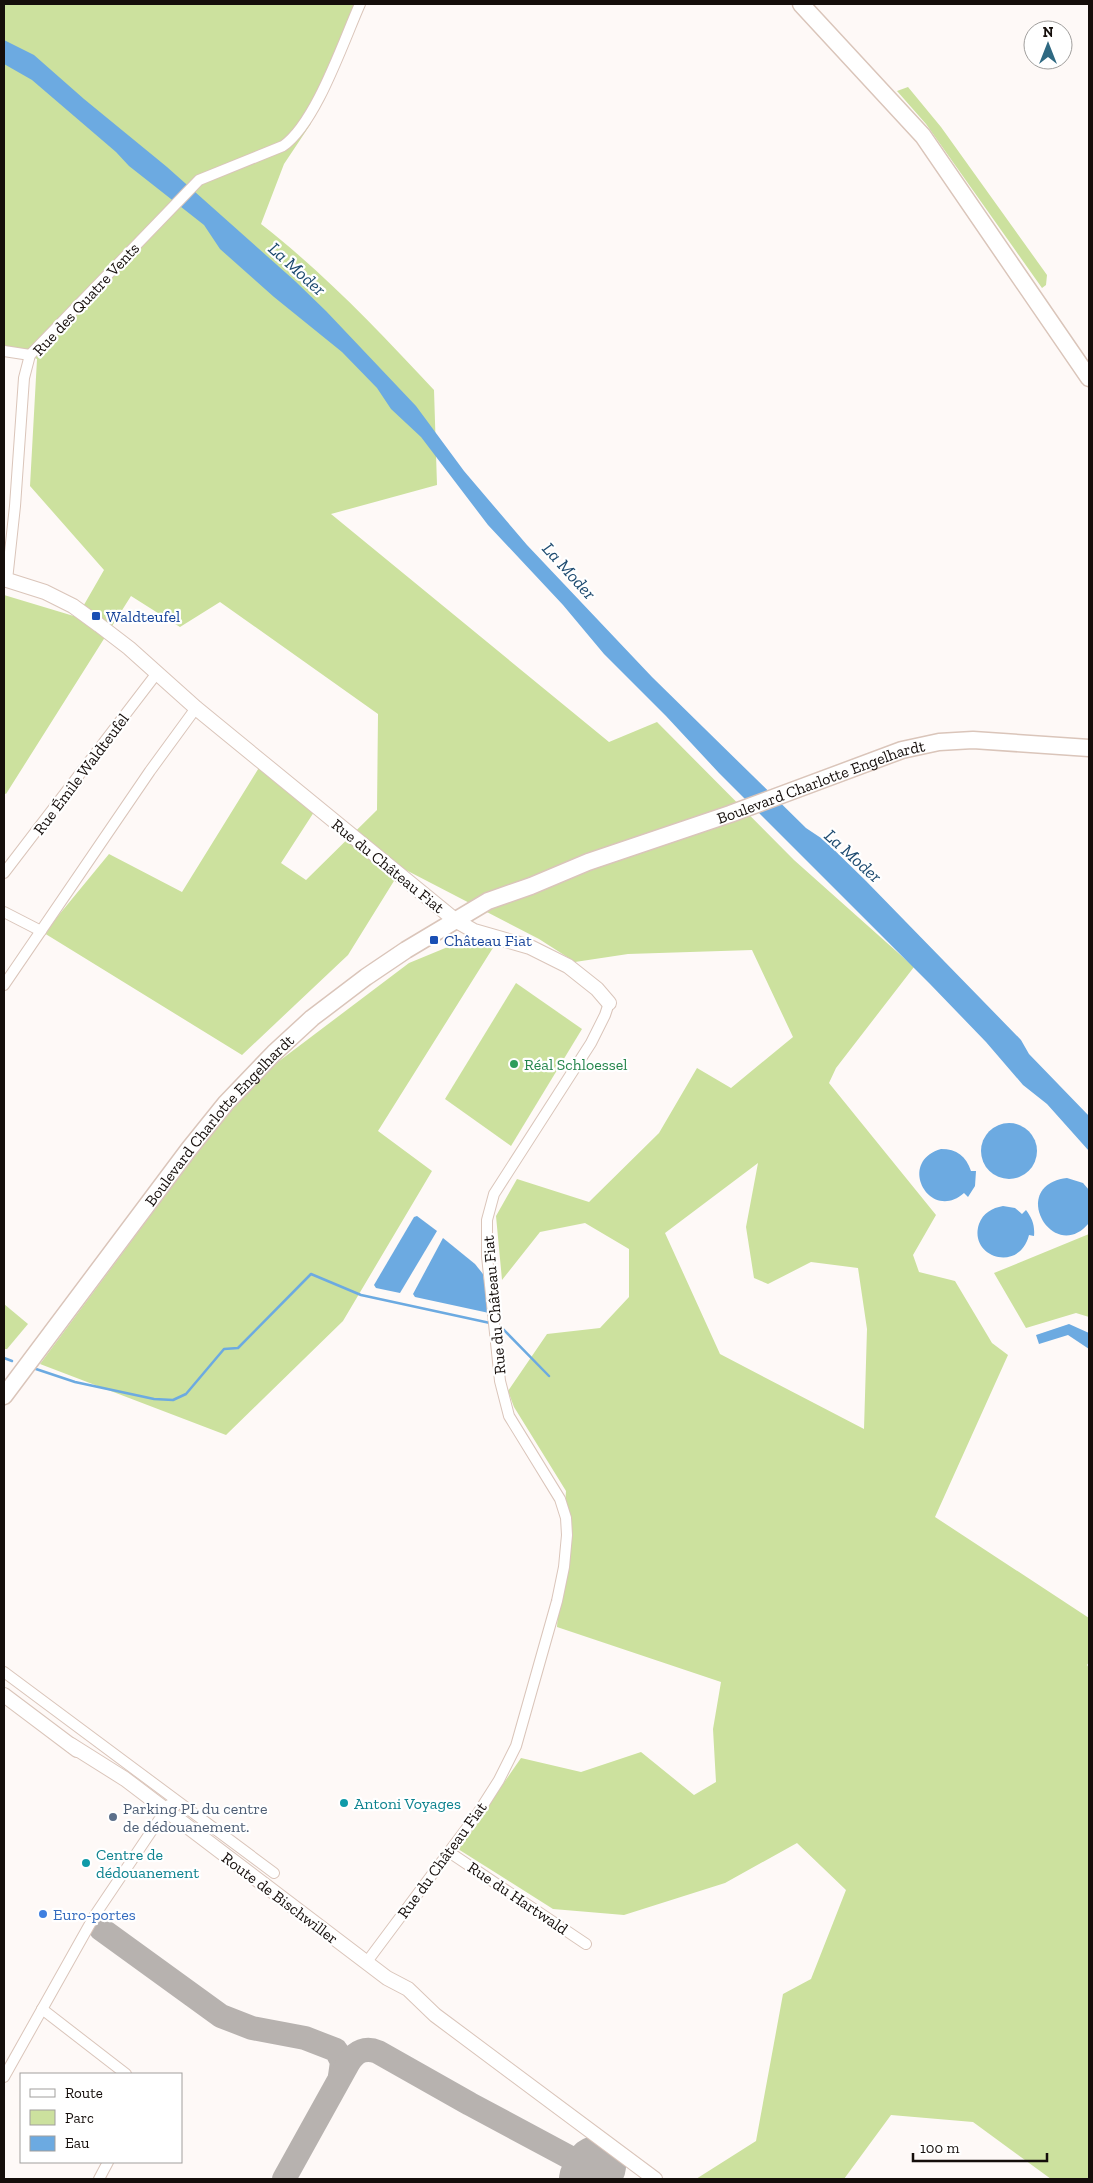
<svg xmlns="http://www.w3.org/2000/svg" width="1093" height="2183" font-family="'Zilla Slab',serif">
<style>
.green{fill:#cce19e;fill-rule:evenodd}
.water{fill:#6caae1}
.lines{fill:none;stroke-linecap:round;stroke-linejoin:round}
.stream{stroke:#6caae1;stroke-width:2.5}
.taxiway{stroke:#b7b2af;stroke-width:24}
.runway{stroke:#b7b2af;stroke-width:60}
.minor-casing{stroke:#dac5ba;stroke-width:12}
.tertiary-casing{stroke:#dac5ba;stroke-width:16}
.primary-casing{stroke:#dac5ba;stroke-width:19}
.minor{stroke:#fff;stroke-width:10}
.tertiary{stroke:#fff;stroke-width:14}
.primary{stroke:#fff;stroke-width:16}
.transit-dot{fill:#1a4fb4;stroke:#fff;stroke-width:2}
.leisure-dot{fill:#2e9e5b;stroke:#fff;stroke-width:2}
.culture-dot{fill:#0f9aa8;stroke:#fff;stroke-width:2}
.service-dot{fill:#5c6f8a;stroke:#fff;stroke-width:2}
.shop-dot{fill:#3f7fe0;stroke:#fff;stroke-width:2}
.labels{text-anchor:middle;dominant-baseline:central;stroke-width:4.5;stroke-linejoin:round;paint-order:stroke}
.street-label{font-size:16px;fill:#150e0b;stroke:#fff}
.transit-label{font-size:16px;fill:#164399;stroke:#fff;text-anchor:start}
.leisure-label{font-size:16px;fill:#27864d;stroke:#fff;text-anchor:start}
.culture-label{font-size:16px;fill:#0d838f;stroke:#fff;text-anchor:start}
.service-label{font-size:16px;fill:#4e5e75;stroke:#fff;text-anchor:start}
.shop-label{font-size:16px;fill:#366cbe;stroke:#fff;text-anchor:start}
.water-label{font-size:18px;font-style:italic;fill:#1e4b70;stroke:#fff}
</style>
<rect width="100%" height="100%" fill="#fef9f7"/>
<!-- green -->
<g class="green">
<path d="M 4,4 L 364,4 L 310,125 L 284,164 L 261,224 C 325,274 379,331 434,390 L 437,485 L 331,514 L 609,742 L 657,722 L 794,860 L 914,967 L 836,1068 L 829,1083 L 936,1215 L 913,1255 L 919,1272 L 955,1281 L 992,1343 L 1008,1355 L 935,1517 L 1089,1618 L 1089,1662 L 1087,1665 L 1089,1668 L 1089,2179 L 1051,2179 L 973,2122 L 891,2115 L 844,2179 L 696,2179 L 756,2141 L 783,1994 L 811,1979 L 846,1890 L 797,1843 L 725,1883 L 624,1915 L 553,1909 L 458,1849 L 521,1758 L 581,1772 L 641,1752 L 694,1795 L 716,1782 L 713,1729 L 721,1682 L 557,1627 L 566,1491 L 514,1407 L 508,1391 L 547,1334 L 600,1328 L 629,1297 L 629,1249 L 585,1223 L 540,1232 L 502,1280 L 496,1216 L 517,1179 L 589,1202 L 659,1133 L 697,1068 L 731,1088 L 793,1037 L 752,950 L 628,954 L 575,962 L 539,939 L 402,868 L 348,955 L 242,1055 L 44,933 L 109,854 L 182,892 L 260,766 L 314,812 L 281,863 L 306,880 L 377,810 L 378,714 L 220,602 L 180,627 L 131,596 L 6,794 L 4,793 L 4,595 L 77,617 L 104,570 L 30,486 L 37,359 L 4,345 ZM 758,1163 L 746,1227 L 754,1278 L 768,1284 L 811,1262 L 858,1268 L 867,1329 L 864,1429 L 720,1354 L 665,1233 Z"/>
<path d="M 908,87 L 941,127 L 1047,275 L 1046,285 L 1042,288 L 926,124 L 897,91 Z"/>
<path d="M 496,943 L 378,1131 L 432,1171 L 343,1321 L 226,1435 L 40,1364 L 214,1130 L 266,1071 L 409,963 L 455,944 Z"/>
<path d="M 516,983 L 582,1029 L 511,1146 L 445,1099 Z"/>
<path d="M 1089,1234 L 1089,1317 L 1076,1313 L 1026,1328 L 994,1273 Z"/>
<path d="M 4,1304 L 28,1324 L 7,1349 L 4,1349 Z"/>
</g>
<!-- water -->
<g class="water">
<path d="M 4,40 L 34,55 L 84,99 L 167,167 L 295,281 L 326,311 L 416,406 L 464,471 L 527,545 L 652,677 L 806,828 L 824,840 L 866,881 L 1021,1040 L 1029,1054 L 1089,1116 L 1089,1151 L 1047,1104 L 1023,1085 L 986,1042 L 930,984 L 719,773 L 666,716 L 604,654 L 563,605 L 488,525 L 421,437 L 391,409 L 377,388 L 342,352 L 274,297 L 220,249 L 204,225 L 129,166 L 116,152 L 32,80 L 4,64 Z"/>
<circle cx="1009" cy="1151" r="28"/>
<path d="M 941,1149 C 957,1149 966,1156 971,1171 L 976,1171 L 975,1186 L 968,1197 L 964,1193 C 930,1223 896,1162 941,1149 Z"/>
<path d="M 1067,1178 L 1083,1183 L 1089,1190 L 1089,1223 C 1053,1266 1007,1185 1067,1178 Z"/>
<path d="M 1003,1206 L 1015,1208 L 1022,1214 L 1026,1210 C 1032,1218 1035,1225 1034,1236 L 1029,1235 C 1019,1274 968,1257 979,1224 C 983,1213 992,1208 1003,1206 Z"/>
<path d="M 417,1216 L 437,1231 L 400,1293 L 376,1288 L 374,1285 L 414,1217 Z"/>
<path d="M 443,1238 L 475,1264 L 483,1274 L 489,1313 L 415,1297 L 413,1294 Z"/>
<path d="M 1069,1324 L 1089,1333 L 1089,1349 L 1068,1335 L 1039,1344 L 1036,1335 Z"/>
</g>
<g class="lines">
<!-- stream -->
<g class="stream">
<path d="M 503,1329 L 549,1376"/>
<path d="M 4,1358 L 12,1361"/>
<path d="M 33,1368 L 75,1382 L 154,1399 L 173,1400 L 186,1394 L 224,1349 L 238,1348 L 311,1274 L 361,1295 L 490,1323"/>
</g>
<!-- taxiway -->
<g class="taxiway">
<path d="M 101,1929 L 221,2016 L 252,2028 L 305,2038 L 336,2050 L 342,2062 L 340,2076"/>
<path d="M 284,2179 L 349,2062 C 356,2051 366,2047 378,2052 L 470,2104 L 582,2164 L 586,2173 L 586,2179"/>
</g>
<!-- runway -->
<path class="runway" d="M 589,2179 L 596,2166"/>
<!-- minor casing -->
<g class="minor-casing">
<g id="minor">
<path d="M 4,351 L 30,355"/>
<path d="M 7,580 L 15,506 L 24,378 L 30,355 L 199,180 L 283,146 C 316,123 343,42 360,4"/>
<path d="M 4,873 L 157,673"/>
<path d="M 4,912 L 41,931"/>
<path d="M 4,985 L 150,771 L 196,708"/>
<path d="M 4,1672 L 274,1873"/>
<path d="M 449,1852 L 586,1944"/>
<path d="M 366,1963 L 478,1813 L 499,1780 L 516,1746 L 557,1601 L 564,1567 L 567,1535 L 566,1518 L 560,1499 L 509,1416 L 500,1381 L 487,1256 L 487,1220 L 494,1194 L 591,1043 L 605,1015 L 609,1003"/>
<path d="M 42,2009 L 126,2074"/>
<path d="M 4,2077 L 95,1915 L 169,1805"/>
<path d="M 99,2179 L 108,2162"/>
</g>
</g>
<!-- tertiary casing -->
<g class="tertiary-casing">
<g id="tertiary">
<path d="M 4,579 L 45,592 L 73,606 L 99,625 L 129,648 L 196,708 L 455,920 L 474,931 L 530,947 L 568,966 L 597,989 L 609,1003"/>
<path d="M 4,1695 L 77,1750"/>
<path d="M 71,1745 L 125,1779 L 387,1978 L 408,1989 L 435,2015 L 655,2179"/>
</g>
</g>
<!-- primary casing -->
<g class="primary-casing">
<g id="primary">
<path d="M 801,4 L 923,136 L 1089,378"/>
<path id="s1" d="M 4,1396 L 189,1149 L 226,1103 L 274,1053 L 312,1018 L 366,977 L 406,950 L 488,901 L 531,886 L 588,862 L 730,814 L 902,750 L 939,742 L 973,740 L 1089,748"/>
</g>
</g>
<!-- minor -->
<use href="#minor" class="minor"/>
<!-- tertiary -->
<use href="#tertiary" class="tertiary"/>
<!-- primary -->
<use href="#primary" class="primary"/>
</g>
<!-- markers -->
<g class="transit-dot">
<rect x="91" y="611" width="10" height="10" rx="2.5"/>
<rect x="429" y="935" width="10" height="10" rx="2.5"/>
</g>
<circle class="leisure-dot" cx="514" cy="1064" r="5"/>
<g class="culture-dot">
<circle cx="344" cy="1803" r="5"/>
<circle cx="86" cy="1863" r="5"/>
</g>
<circle class="service-dot" cx="113" cy="1817" r="5"/>
<circle class="shop-dot" cx="43" cy="1914" r="5"/>
<g class="labels">
<!-- street labels -->
<g class="street-label">
<text transform="translate(86 299) rotate(-47)">Rue des Quatre Vents</text>
<text transform="translate(81 774) rotate(-53)">Rue Émile Waldteufel</text>
<text stroke="none"><textPath href="#s1" startOffset="1054">Boulevard Charlotte Engelhardt</textPath></text>
<text transform="translate(388 866) rotate(39)">Rue du Château Fiat</text>
<text stroke="none"><textPath href="#s1" startOffset="350">Boulevard Charlotte Engelhardt</textPath></text>
<text transform="translate(494 1305) rotate(-95)">Rue du Château Fiat</text>
<text transform="translate(442 1860) rotate(-54)">Rue du Château Fiat</text>
<text transform="translate(280 1898) rotate(37)">Route de Bischwiller</text>
<text transform="translate(518 1898) rotate(34)">Rue du Hartwald</text>
</g>
<!-- transit labels -->
<g class="transit-label">
<text x="106" y="616">Waldteufel</text>
<text x="444" y="940">Château Fiat</text>
</g>
<!-- leisure labels -->
<g class="leisure-label">
<text x="524" y="1064">Réal Schloessel</text>
</g>
<!-- culture labels -->
<g class="culture-label">
<text x="354" y="1803">Antoni Voyages</text>
<text x="96" y="1854">Centre de<tspan x="96" dy="18">dédouanement</tspan></text>
</g>
<!-- service labels -->
<g class="service-label">
<text x="123" y="1808">Parking PL du centre<tspan x="123" dy="18">de dédouanement.</tspan></text>
</g>
<!-- shop labels -->
<g class="shop-label">
<text x="53" y="1914">Euro-portes</text>
</g>
<!-- water labels -->
<g class="water-label">
<text transform="translate(297 269) rotate(42)">La Moder</text>
<text transform="translate(569 571) rotate(48)">La Moder</text>
<text transform="translate(853 856) rotate(42)">La Moder</text>
</g>
</g>
<!-- border -->
<rect width="1093" height="2183" fill="none" stroke="#150e0b" stroke-width="10"/>
<!-- legend -->
<rect x="20" y="2073" width="162" height="90" fill="#ffffff" stroke="#a19f9d"/>
<rect x="30" y="2089" width="25" height="8" fill="#ffffff" stroke="#a19f9d"/>
<text x="65" y="2098" font-size="15" fill="#150e0b">Route</text>
<rect x="30" y="2110" width="25" height="15" fill="#cce19e" stroke="#a19f9d"/>
<text x="65" y="2123" font-size="15" fill="#150e0b">Parc</text>
<rect x="30" y="2136" width="25" height="15" fill="#6caae1" stroke="#a19f9d"/>
<text x="65" y="2148" font-size="15" fill="#150e0b">Eau</text>
<!-- north arrow -->
<g transform="translate(1048 45)"><circle r="24" fill="#ffffff" stroke="#a19f9d"/>
<path d="M0-4L9 19L0 12L-9 19Z" fill="#2f6982"/>
<text y="-8" font-size="14" font-weight="bold" text-anchor="middle" fill="#150e0b">N</text>
</g>
<!-- scale -->
<path d="M913 2153v8h134v-8" fill="none" stroke="#150e0b" stroke-width="2.5"/>
<text x="920" y="2153" font-size="15" fill="#150e0b" stroke="#ffffff" stroke-width="4" paint-order="stroke">100 m</text>
</svg>
